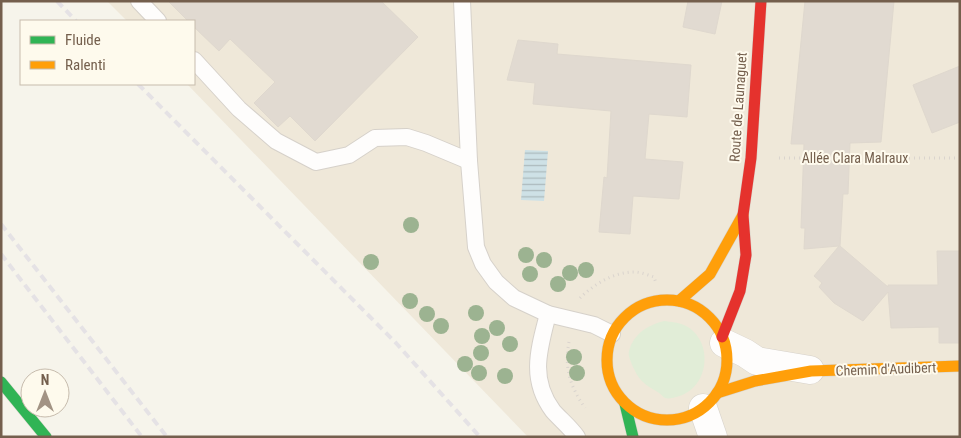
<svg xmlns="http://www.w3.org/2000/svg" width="961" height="438" font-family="'Roboto Condensed',sans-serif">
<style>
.residential{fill:#efe8d9}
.green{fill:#e1edd7}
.water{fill:url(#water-rules)}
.building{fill:#e1dad1;stroke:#dfd8ce}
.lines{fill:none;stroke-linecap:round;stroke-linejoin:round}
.lane-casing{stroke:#d6d1ca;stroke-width:18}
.street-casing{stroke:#d6d1ca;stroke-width:29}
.fast-casing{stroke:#d6d1c9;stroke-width:12}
.slow-casing{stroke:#d6d1c9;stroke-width:12}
.jam-casing{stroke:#d6d1c9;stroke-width:12}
.path{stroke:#dad4ce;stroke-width:3;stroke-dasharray:1 4;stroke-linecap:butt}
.lane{stroke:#fefdfc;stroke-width:16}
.street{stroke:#fefdfc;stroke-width:28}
.fast{stroke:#30b455;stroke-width:11}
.slow{stroke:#ff9f0a;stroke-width:11}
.jam{stroke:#e5322d;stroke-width:11}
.rail{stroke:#e5e2e5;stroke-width:4;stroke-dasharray:8 5;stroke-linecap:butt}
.tree{fill:#9cb391}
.labels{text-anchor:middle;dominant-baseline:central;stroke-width:4;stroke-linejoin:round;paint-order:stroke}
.street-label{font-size:14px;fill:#745f4d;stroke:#fefaed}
</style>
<defs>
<pattern id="water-rules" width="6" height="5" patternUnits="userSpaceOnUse" patternTransform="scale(1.25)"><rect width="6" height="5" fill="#cee1e6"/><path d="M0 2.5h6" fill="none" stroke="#acbabd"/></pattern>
</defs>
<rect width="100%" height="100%" fill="#f6f4eb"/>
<!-- residential -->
<path class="residential" d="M 107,1 L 960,1 L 960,437 L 528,437 L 187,84 L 194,84 L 194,21 L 127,21 Z"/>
<!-- green -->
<path class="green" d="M 664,321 C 671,322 679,322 686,326 C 715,342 709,390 676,397 C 673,398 668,399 665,398 C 663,397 661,394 659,393 C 650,387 642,384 636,373 C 634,369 630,361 629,356 C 628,352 630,348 631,345 C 638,331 649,325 664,321 Z"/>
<!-- water -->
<path class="water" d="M 525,150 L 548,151 L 544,201 L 521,200 Z"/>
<!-- building -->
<g class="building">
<path d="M 168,1 L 381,1 L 418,37 L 315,141 L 290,116 L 278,127 L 254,103 L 275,82 L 230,39 L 219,51 L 194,27 L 194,21 L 188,21 Z"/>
<path d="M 688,1 L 722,1 L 715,34 L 683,27 Z"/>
<path d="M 805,1 L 894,1 L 881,142 L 850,143 L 848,194 L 843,194 L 840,246 L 888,287 L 888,285 L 938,285 L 937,251 L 960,251 L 960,343 L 939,343 L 939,327 L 891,328 L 888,292 L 863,321 L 834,303 L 819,287 L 822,283 L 814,276 L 839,246 L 804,249 L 805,228 L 801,228 L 804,144 L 791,144 Z"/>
<path d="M 518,40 L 558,44 L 557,54 L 691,65 L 687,117 L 649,114 L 645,159 L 683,162 L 679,199 L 633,196 L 630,234 L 599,232 L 604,177 L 607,178 L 611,111 L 533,104 L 535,83 L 507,80 Z"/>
<path d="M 960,66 L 960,122 L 932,133 L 913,85 Z"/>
</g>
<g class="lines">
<!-- lane casing -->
<g class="lane-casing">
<g id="lane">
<path d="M 139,1 L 158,21"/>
<path d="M 462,1 L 469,161 L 476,247 L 483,264 L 496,282 L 514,298 L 548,314 L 594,325 L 612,334"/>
<path d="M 194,60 L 239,109 L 276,141 L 316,162 L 349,155 L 375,138 L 407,137 L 426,143 L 469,161"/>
<path d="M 548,314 C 539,349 529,379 553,411 C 561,420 570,427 577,437"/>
</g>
</g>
<!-- street casing -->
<g class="street-casing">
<g id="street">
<path d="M 724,343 L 745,353 L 757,361 L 810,370"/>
<path d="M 703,408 L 713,437"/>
</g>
</g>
<!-- fast casing -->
<g class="fast-casing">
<g id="fast">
<path d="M 1,382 L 46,437"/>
<path d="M 625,404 L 633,437"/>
</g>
</g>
<!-- slow casing -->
<g class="slow-casing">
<g id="slow">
<circle cx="667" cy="360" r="60"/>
<path d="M 679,301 L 710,274 L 743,215"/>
<path d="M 717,393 L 755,381 L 811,371 L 960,366"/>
</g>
</g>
<!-- jam casing -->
<g class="jam-casing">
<path id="jam" d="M 722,337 L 740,291 L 746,255 L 743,215 L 751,158 L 761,1"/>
</g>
<!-- path -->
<g class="path">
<path d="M 779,158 L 960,158"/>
<path d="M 580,298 C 594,284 614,272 634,272 C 641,272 648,275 654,277 L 656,283"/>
<path d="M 569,342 C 564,368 570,386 585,408"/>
</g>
<!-- lane -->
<use href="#lane" class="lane"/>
<!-- street -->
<use href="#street" class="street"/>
<!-- fast -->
<use href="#fast" class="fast"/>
<!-- slow -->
<use href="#slow" class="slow"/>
<!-- jam -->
<use href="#jam" class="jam"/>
<!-- rail -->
<g class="rail">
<path d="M 57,1 L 76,21"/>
<path d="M 138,84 L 396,343 L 480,437"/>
<path d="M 1,224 L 167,437"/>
<path d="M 1,254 L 142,437"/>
</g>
</g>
<!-- trees -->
<g class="tree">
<circle cx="411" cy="225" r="8"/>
<circle cx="526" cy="255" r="8"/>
<circle cx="544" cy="260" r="8"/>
<circle cx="371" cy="262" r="8"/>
<circle cx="586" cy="270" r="8"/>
<circle cx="570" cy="273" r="8"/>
<circle cx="530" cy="274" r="8"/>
<circle cx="558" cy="284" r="8"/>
<circle cx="410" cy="301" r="8"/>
<circle cx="476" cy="313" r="8"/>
<circle cx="427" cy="314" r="8"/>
<circle cx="441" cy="326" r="8"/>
<circle cx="497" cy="328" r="8"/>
<circle cx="482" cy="336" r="8"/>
<circle cx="510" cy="344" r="8"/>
<circle cx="481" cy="353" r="8"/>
<circle cx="574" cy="357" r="8"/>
<circle cx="465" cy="364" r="8"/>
<circle cx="479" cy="373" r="8"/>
<circle cx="577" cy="373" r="8"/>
<circle cx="505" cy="376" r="8"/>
</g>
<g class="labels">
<!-- street labels -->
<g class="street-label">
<text transform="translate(738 107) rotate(-86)">Route de Launaguet</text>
<text x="855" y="158">Allée Clara Malraux</text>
<text transform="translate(886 369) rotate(-2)">Chemin d'Audibert</text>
</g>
</g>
<!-- border -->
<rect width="961" height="438" fill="none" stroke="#745f4d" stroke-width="5"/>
<!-- legend -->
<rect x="20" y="20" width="175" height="65" fill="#fefaed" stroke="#c7bcad"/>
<rect x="30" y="36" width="25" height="8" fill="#30b455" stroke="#c7bcad"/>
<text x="65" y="45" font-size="15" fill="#745f4d">Fluide</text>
<rect x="30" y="61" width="25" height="8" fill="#ff9f0a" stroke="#c7bcad"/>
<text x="65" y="70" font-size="15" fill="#745f4d">Ralenti</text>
<!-- north arrow -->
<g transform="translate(45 393)"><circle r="24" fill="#fefaed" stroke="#c7bcad"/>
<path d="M0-4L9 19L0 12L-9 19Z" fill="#a29384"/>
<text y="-8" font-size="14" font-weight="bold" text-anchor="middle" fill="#745f4d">N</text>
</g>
</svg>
